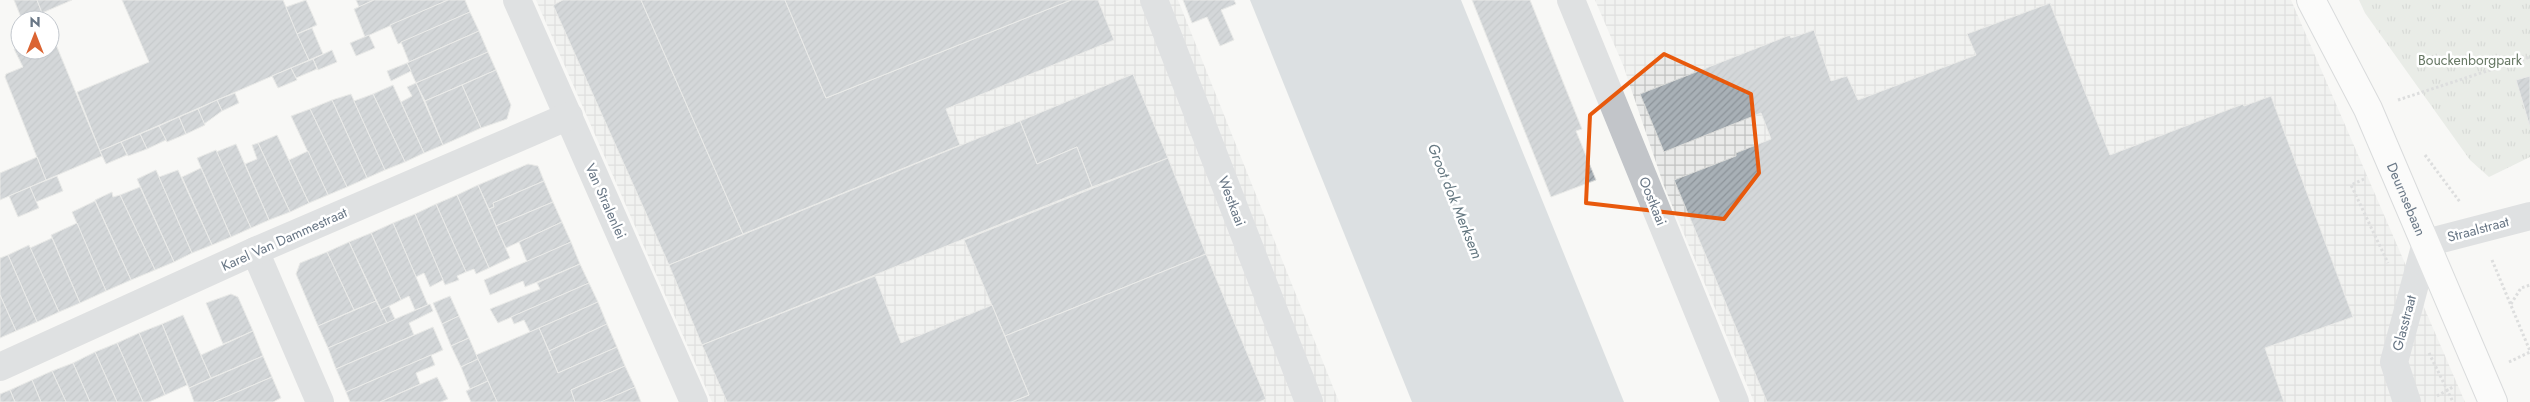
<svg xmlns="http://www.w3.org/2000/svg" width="2530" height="402" font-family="Jost,sans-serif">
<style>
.industrial{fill:url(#industrial-grid)}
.grass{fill:url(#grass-tufts)}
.water{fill:#bbc4c9}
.building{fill:url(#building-hatch);stroke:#d9dad8}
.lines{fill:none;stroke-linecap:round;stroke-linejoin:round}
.major-casing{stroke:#b5b9bd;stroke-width:30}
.path{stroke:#bcbec1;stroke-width:3;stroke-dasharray:2.5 2.5;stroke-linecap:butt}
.minor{stroke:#c2c5c9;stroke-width:28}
.major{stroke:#fff;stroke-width:28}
.marked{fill:none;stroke:#e8590c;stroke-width:4;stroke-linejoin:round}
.labels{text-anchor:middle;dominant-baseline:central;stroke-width:5;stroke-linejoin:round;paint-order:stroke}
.park-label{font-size:14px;fill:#667763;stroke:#fff}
.street-label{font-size:14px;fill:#687685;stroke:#fff}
.water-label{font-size:15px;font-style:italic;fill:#647780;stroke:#fff}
</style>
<defs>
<pattern id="industrial-grid" width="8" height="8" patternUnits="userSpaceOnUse" patternTransform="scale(1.25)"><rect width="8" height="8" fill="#e9eae9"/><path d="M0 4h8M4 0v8" fill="none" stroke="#c1c2c2"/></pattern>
<pattern id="grass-tufts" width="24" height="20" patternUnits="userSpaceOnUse" patternTransform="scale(1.25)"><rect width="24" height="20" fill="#d7ddd5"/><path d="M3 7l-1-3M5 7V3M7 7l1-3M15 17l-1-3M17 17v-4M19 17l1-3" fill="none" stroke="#b2b8b2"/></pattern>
<pattern id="building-hatch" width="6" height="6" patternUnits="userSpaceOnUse" patternTransform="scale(1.25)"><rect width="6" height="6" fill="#a8b0b6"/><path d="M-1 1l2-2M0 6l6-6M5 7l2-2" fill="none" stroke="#8d949a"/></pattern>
</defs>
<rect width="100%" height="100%" fill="#f8f8f5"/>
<!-- industrial -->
<g class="industrial">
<path d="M 536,0 L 1178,0 L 1339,402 L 712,402 Z"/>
<path d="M 1595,0 L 2291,0 L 2465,402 L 1754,402 L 1664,186 L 1623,65 Z"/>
</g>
<!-- grass -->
<path class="grass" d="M 2359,0 L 2530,0 L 2530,157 L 2489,177 L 2470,160 L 2365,13 Z"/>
<!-- water -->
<path class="water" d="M 1250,0 L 1461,0 L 1624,402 L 1412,402 Z"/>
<!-- building -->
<g class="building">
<path d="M 14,0 L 37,0 L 45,20 L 22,20 Z"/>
<path d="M 37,0 L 72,0 L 42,13 Z"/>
<path d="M 122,0 L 283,0 L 309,60 L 100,151 L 77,92 L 149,62 Z"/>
<path d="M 306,0 L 317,25 L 297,34 L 286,7 Z"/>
<path d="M 356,0 L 374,0 L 359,7 Z"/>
<path d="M 374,0 L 448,0 L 365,37 L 354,9 Z"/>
<path d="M 448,0 L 465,0 L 470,12 L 398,44 L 390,25 Z"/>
<path d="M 563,0 L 641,0 L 743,234 L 669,265 L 553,5 Z"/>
<path d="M 641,0 L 785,0 L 826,98 L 1071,0 L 1098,0 L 1114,40 L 946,109 L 960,145 L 743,234 Z"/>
<path d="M 785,0 L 1071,0 L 826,98 Z"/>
<path d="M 1183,0 L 1234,0 L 1236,4 L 1221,10 L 1234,40 L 1220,46 L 1207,17 L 1192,23 Z"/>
<path d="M 1472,0 L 1530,0 L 1582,129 L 1576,131 L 1596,180 L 1551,197 Z"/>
<path d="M 2050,3 L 2110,155 L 2243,104 L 2244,106 L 2271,96 L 2353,317 L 2265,348 L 2284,402 L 1767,402 L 1674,180 L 1736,156 L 1736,153 L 1771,139 L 1761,113 L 1664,152 L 1640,94 L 1790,35 L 1791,38 L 1814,30 L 1831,81 L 1847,76 L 1858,100 L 1976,55 L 1967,34 Z"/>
<path d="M 470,12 L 479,31 L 409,62 L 401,42 Z"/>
<path d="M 312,28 L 323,54 L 309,60 L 297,34 Z"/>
<path d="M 50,30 L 102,156 L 46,180 L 5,77 L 6,74 L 23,67 L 14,49 L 20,47 L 20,50 L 50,50 Z"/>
<path d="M 479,31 L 488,52 L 416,83 L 407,63 Z"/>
<path d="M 369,35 L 375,48 L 356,56 L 350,43 Z"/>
<path d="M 332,50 L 337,62 L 318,70 L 313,59 Z"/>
<path d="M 488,52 L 496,70 L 425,101 L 416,83 Z"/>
<path d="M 313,59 L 317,69 L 296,78 L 291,68 Z"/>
<path d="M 407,63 L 411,71 L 391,81 L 387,71 Z"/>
<path d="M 291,68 L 297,80 L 278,88 L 272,76 Z"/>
<path d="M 496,70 L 511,105 L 507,119 L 481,128 L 462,85 Z"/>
<path d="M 1133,74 L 1168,158 L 1092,187 L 1077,147 L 1037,164 L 1020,121 Z"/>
<path d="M 2530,76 L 2530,127 L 2516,80 Z"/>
<path d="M 416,83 L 443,145 L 424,153 L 401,102 L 412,96 L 407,87 Z"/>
<path d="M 393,85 L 424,153 L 405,162 L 373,94 Z"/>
<path d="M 462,85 L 481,128 L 443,145 L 425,101 Z"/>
<path d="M 235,93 L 239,103 L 222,111 L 217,100 Z"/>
<path d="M 351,94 L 385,170 L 367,178 L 332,100 Z"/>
<path d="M 373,94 L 405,162 L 385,170 L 354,101 Z"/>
<path d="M 217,100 L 222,111 L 204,124 L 198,109 Z"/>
<path d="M 332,100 L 367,178 L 347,187 L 310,109 Z"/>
<path d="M 198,109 L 205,125 L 186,134 L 179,117 Z"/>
<path d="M 310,109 L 347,187 L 328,195 L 291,116 Z"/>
<path d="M 179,117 L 186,134 L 167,142 L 159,126 Z"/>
<path d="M 1020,121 L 1037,164 L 1077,147 L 1092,187 L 702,345 L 669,265 Z"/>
<path d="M 159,126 L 166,140 L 147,149 L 140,134 Z"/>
<path d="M 140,134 L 147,149 L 128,156 L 121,142 Z"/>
<path d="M 277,135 L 309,203 L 290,212 L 258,143 Z"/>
<path d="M 121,142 L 127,155 L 106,164 L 100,151 Z"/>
<path d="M 258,143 L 290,212 L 269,220 L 245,164 L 257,159 L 252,145 Z"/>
<path d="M 236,144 L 269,220 L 251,228 L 216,152 Z"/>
<path d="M 216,150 L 251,228 L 231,237 L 197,158 Z"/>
<path d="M 308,151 L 328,195 L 309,203 L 289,160 Z"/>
<path d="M 37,157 L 46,180 L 0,200 L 0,173 Z"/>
<path d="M 1168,158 L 1206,254 L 1005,336 L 964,240 Z"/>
<path d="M 528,164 L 538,166 L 544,181 L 493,203 L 494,207 L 489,209 L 478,185 Z"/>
<path d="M 201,168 L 231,237 L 212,245 L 182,177 Z"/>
<path d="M 156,170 L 192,253 L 174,262 L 137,179 Z"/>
<path d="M 178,170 L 212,245 L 192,253 L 159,177 Z"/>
<path d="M 57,176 L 63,191 L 36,202 L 30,187 Z"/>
<path d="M 544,181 L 553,202 L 496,226 L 489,209 L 494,207 L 493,203 Z"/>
<path d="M 478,185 L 510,258 L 489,268 L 457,195 Z"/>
<path d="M 30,187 L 39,208 L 18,217 L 9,196 Z"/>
<path d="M 140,187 L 174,262 L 155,270 L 120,195 Z"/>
<path d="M 112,192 L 113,197 L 120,195 L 155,270 L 131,280 L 95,200 Z"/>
<path d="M 457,195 L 489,268 L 476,274 L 474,269 L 466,272 L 436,204 Z"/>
<path d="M 95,201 L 131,280 L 106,291 L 72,212 Z"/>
<path d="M 553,202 L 562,222 L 506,248 L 496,226 Z"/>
<path d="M 436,204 L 466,272 L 457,276 L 459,280 L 445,285 L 415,214 Z"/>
<path d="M 415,214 L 443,280 L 430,287 L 424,273 L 416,277 L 393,223 Z"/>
<path d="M 562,222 L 571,242 L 527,262 L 519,242 Z"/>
<path d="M 77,223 L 106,291 L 80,303 L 51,235 Z"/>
<path d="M 393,223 L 428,305 L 415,310 L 409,296 L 401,300 L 371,233 Z"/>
<path d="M 371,233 L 401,300 L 381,310 L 349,242 Z"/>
<path d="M 52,238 L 80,303 L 59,312 L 30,248 Z"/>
<path d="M 349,242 L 376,301 L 354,310 L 327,252 Z"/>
<path d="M 571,242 L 580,264 L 525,287 L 523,281 L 490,295 L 484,280 Z"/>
<path d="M 29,245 L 59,312 L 37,322 L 8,255 Z"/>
<path d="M 327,252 L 354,310 L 318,326 L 296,274 L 300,263 Z"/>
<path d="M 1206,254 L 1266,399 L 1259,402 L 1011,402 L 1029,395 L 1005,336 Z"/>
<path d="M 8,255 L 37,322 L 16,331 L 0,295 L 0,258 Z"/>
<path d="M 580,264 L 589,283 L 498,323 L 490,309 L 540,289 L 537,283 Z"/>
<path d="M 875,276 L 901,343 L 992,305 L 1029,395 L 1011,402 L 727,402 L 702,345 Z"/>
<path d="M 589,283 L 598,302 L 530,332 L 524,320 L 514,324 L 511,317 Z"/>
<path d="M 231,294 L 238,297 L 253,331 L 223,344 L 206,303 Z"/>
<path d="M 0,295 L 16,331 L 0,338 Z"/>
<path d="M 450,296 L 459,316 L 442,324 L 433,303 Z"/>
<path d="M 376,301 L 387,323 L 328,348 L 318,326 Z"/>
<path d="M 598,302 L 607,324 L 549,351 L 539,328 Z"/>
<path d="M 430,304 L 433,311 L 409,323 L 414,335 L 336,369 L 328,348 Z"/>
<path d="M 389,306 L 395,319 L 387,323 L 381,310 Z"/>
<path d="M 183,315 L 211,378 L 189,388 L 162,324 Z"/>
<path d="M 459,316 L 469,338 L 451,346 L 442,324 Z"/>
<path d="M 162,324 L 187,385 L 165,395 L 139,333 Z"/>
<path d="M 607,324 L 617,347 L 558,373 L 549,351 Z"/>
<path d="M 433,327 L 443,350 L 346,392 L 336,369 Z"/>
<path d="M 539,328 L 558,373 L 617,347 L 625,366 L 571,390 L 575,402 L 497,402 L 476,355 Z"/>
<path d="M 253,331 L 263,356 L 211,378 L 201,355 Z"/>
<path d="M 139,333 L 165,395 L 149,402 L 143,402 L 117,343 Z"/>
<path d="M 469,338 L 478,359 L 461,367 L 451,346 Z"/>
<path d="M 117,343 L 143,402 L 117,402 L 95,352 Z"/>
<path d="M 95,352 L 117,402 L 90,402 L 73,363 Z"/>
<path d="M 431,355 L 435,365 L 416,373 L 420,384 L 380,402 L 350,402 L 346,392 Z"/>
<path d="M 263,356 L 272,377 L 214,402 L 194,402 L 189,388 Z"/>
<path d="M 478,359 L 488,381 L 470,389 L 461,367 Z"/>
<path d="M 73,363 L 90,402 L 66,402 L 52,371 Z"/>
<path d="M 625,366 L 635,387 L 601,402 L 575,402 L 571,390 Z"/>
<path d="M 52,371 L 66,402 L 41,402 L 32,380 Z"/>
<path d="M 272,377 L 281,398 L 273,402 L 214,402 Z"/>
<path d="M 437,377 L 448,399 L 441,402 L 380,402 Z"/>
<path d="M 32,380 L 41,402 L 15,402 L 10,390 Z"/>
<path d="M 488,381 L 497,402 L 471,402 L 466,391 Z"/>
<path d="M 635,387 L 641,402 L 601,402 Z"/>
<path d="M 10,390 L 15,402 L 0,402 L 0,394 Z"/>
</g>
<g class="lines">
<!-- major casing -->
<g class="major-casing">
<g id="major">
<path id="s1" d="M 2311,0 L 2368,109 L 2493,402"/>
</g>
</g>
<!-- path -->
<g class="path">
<path d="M 2398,100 L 2530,57"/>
<path d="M 2425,155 L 2460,202"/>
<path d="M 2364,179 L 2351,185 L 2388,263"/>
<path d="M 2492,260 L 2530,351"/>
<path d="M 2511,304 L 2521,288 L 2530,285"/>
<path d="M 2429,353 L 2453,402"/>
<path d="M 2509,362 L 2530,352"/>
<path d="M 2437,396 L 2453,387"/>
</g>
<!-- minor -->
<g class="minor">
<path d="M 517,0 L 694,402"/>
<path d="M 1154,0 L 1309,402"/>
<path d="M 1571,0 L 1735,402"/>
<path d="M 255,251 L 320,402"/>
<path d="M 0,367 L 255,251 L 569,116"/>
<path d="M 2407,402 L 2394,362 L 2426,243 L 2530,216"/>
</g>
<!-- major -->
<use href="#major" class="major"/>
</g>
<!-- marked area -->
<path d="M0 0H2530V402H0ZM 1664,54 L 1751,94 L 1759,173 L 1724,219 L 1586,203 L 1590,115 Z" fill="#f8f8f5" fill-opacity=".55" fill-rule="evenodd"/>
<path class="marked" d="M 1664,54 L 1751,94 L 1759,173 L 1724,219 L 1586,203 L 1590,115 Z"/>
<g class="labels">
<!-- park labels -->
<g class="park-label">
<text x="2470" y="60">Bouckenborgpark</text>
</g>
<!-- street labels -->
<g class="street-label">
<text stroke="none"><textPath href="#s1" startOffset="221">Deurnsebaan</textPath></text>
<text transform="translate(606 201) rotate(66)">Van Stralenlei</text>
<text transform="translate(1232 201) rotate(69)">Westkaai</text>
<text transform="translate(1653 201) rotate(68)">Oostkaai</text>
<text transform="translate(2478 229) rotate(-15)">Straalstraat</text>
<text transform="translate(284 239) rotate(-24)">Karel Van Dammestraat</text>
<text transform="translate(2404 323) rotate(-75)">Glasstraat</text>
</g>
<!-- water labels -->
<g class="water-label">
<text transform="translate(1455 201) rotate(68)">Groot dok Merksem</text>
</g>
</g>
<!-- north arrow -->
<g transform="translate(35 35)"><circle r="24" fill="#ffffff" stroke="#c3c8ce"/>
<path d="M0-4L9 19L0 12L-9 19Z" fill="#db6432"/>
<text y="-8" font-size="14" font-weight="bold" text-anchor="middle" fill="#687685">N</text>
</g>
</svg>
